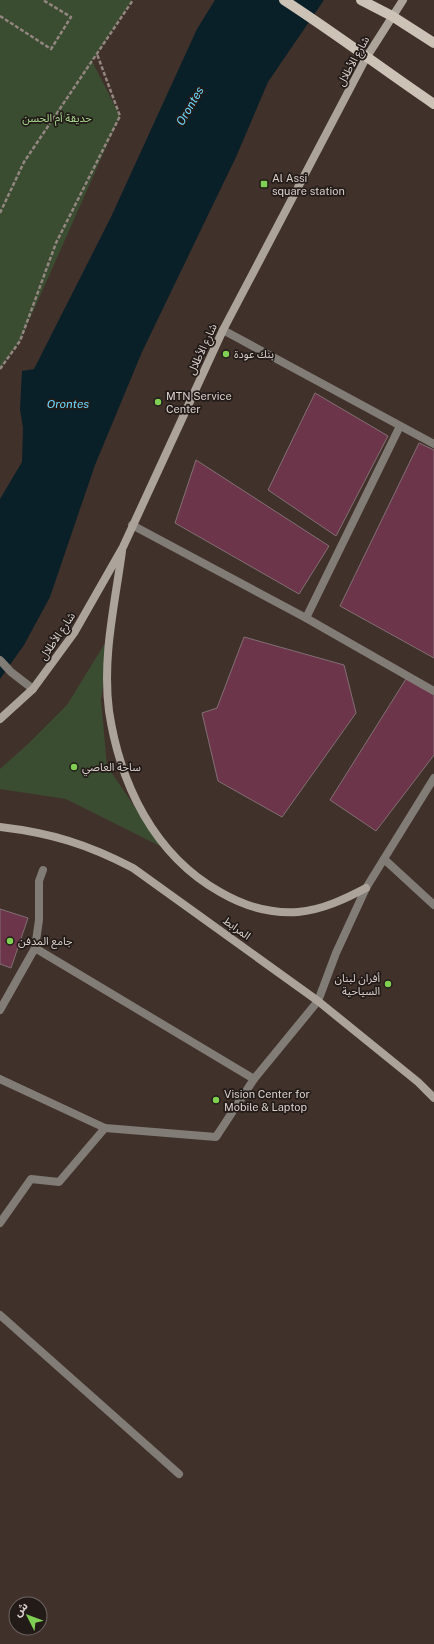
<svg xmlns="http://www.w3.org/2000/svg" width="434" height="1644" font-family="'Public Sans','Noto Sans Arabic',sans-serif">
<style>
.green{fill:#3b4d31}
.water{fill:#092028}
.building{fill:#6d354a;stroke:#816f74}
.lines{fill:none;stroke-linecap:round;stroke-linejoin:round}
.path{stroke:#938681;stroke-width:2.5;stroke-dasharray:4 2;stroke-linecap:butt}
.minor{stroke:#817c76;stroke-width:8}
.secondary{stroke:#aca49a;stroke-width:8}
.primary{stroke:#ccc2b5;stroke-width:10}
.poi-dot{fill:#7fd052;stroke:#221b18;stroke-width:1.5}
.labels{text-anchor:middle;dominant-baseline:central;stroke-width:3.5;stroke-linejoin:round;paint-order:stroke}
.street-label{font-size:11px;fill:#dad0cc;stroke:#221b18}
.park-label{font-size:11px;fill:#a9da90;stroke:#221b18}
.poi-label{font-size:11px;fill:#dad0cc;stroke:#221b18;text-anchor:start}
.water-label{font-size:12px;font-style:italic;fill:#6cd7fe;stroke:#221b18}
</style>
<rect width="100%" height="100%" fill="#41312b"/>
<!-- green -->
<g class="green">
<path d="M 0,0 L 132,0 L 92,61 L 120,116 L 20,341 L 0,369 Z"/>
<path d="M 110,635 L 101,700 L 107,766 L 162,847 L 66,799 L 0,789 L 0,769 L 28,744 L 67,705 Z"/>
</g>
<!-- water -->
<path class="water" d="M 215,0 L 324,0 L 268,82 L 236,157 L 142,352 L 95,465 L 50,597 L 24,645 L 0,679 L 0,499 L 22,462 L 23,428 L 20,409 L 22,371 L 34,369 L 111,217 L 197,29 Z"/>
<!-- building -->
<g class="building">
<path d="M 315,393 L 388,436 L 336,536 L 268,490 Z"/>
<path d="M 419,443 L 434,450 L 434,658 L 340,606 Z"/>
<path d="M 196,460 L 329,546 L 299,594 L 175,523 Z"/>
<path d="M 244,637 L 344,665 L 356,713 L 282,817 L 218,781 L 202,713 L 217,708 Z"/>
<path d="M 406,679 L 434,694 L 434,755 L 376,831 L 330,800 Z"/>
<path d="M 0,909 L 28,918 L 11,968 L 0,964 Z"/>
</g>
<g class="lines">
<!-- path -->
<g class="path">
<path d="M 0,16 L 51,49 L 71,17 L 43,0"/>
<path d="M 0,213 L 24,162 L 133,0"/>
<path d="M 0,369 L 20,341 L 56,243 L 120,116 L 97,54"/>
</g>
<!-- minor -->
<g class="minor">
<path d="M 223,330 L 434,444"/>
<path d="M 132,525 L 306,618 L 434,691"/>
<path d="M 306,618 L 400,426"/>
<path d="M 0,660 L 11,672 L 33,689"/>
<path d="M 384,859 L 434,905"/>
<path d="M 35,948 L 39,920 L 39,881 L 43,870"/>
<path d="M 0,1010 L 35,948 L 254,1079"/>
<path d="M 0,1079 L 105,1128 L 216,1137 L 254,1079 L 318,1001 L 336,953 L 366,888 L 434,778"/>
<path d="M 0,1223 L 31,1179 L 59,1182 L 105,1128"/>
<path d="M 0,1315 L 179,1474"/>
</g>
<!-- secondary -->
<g class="secondary">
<path d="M 122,551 C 115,604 102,657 109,711 C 120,784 154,855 220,892 C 244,906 270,914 298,912 C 322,910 345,899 366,888"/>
<path d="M 0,719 L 33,689 L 74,633 L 123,547 L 223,330 L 366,58 L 403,0"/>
<path d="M 0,827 C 51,833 87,844 133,868 L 318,1001 L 418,1082 L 434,1098"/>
</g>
<!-- primary -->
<g class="primary">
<path d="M 284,0 C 335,33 384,70 434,104"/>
<path d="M 361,0 L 392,16 L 434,43"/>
</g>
</g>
<!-- markers -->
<g class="poi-dot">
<rect x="260" y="180" width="8" height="8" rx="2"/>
<circle cx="226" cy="354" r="4"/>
<circle cx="158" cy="402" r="4"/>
<circle cx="74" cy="767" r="4"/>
<circle cx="10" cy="941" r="4"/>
<circle cx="388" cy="984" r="4"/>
<circle cx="216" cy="1100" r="4"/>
</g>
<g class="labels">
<!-- street labels -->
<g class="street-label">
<text transform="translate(353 61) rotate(-61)">شارع الأطلال</text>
<text transform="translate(202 349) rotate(-65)">شارع الأطلال</text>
<text transform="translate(57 636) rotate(-56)">شارع الأطلال</text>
<text transform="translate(237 928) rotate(36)">المرابط</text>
</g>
<!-- park labels -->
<g class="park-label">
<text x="57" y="118">حديقة أم الحسن</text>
</g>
<!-- poi labels -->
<g class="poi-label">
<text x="272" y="178">Al Assi<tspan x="272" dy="13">square station</tspan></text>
<text x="234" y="354">بنك عودة</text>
<text x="166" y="396">MTN Service<tspan x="166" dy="13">Center</tspan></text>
<text x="82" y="767">ساحة العاصي</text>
<text x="18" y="941">جامع المدفن</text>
<text x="380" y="978" text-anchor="end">أفران لبنان<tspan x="380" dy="13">السياحية</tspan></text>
<text x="224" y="1094">Vision Center for<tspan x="224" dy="13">Mobile &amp; Laptop</tspan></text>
</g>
<!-- water labels -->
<g class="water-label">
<text transform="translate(190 106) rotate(-60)">Orontes</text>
<text x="68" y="404">Orontes</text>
</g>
</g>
<!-- north arrow -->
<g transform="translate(28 1616) rotate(312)"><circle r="19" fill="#221b18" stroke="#6c6360"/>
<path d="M0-3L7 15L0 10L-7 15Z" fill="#7fd052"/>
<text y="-6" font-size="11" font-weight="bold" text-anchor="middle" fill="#dad0cc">ش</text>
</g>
</svg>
